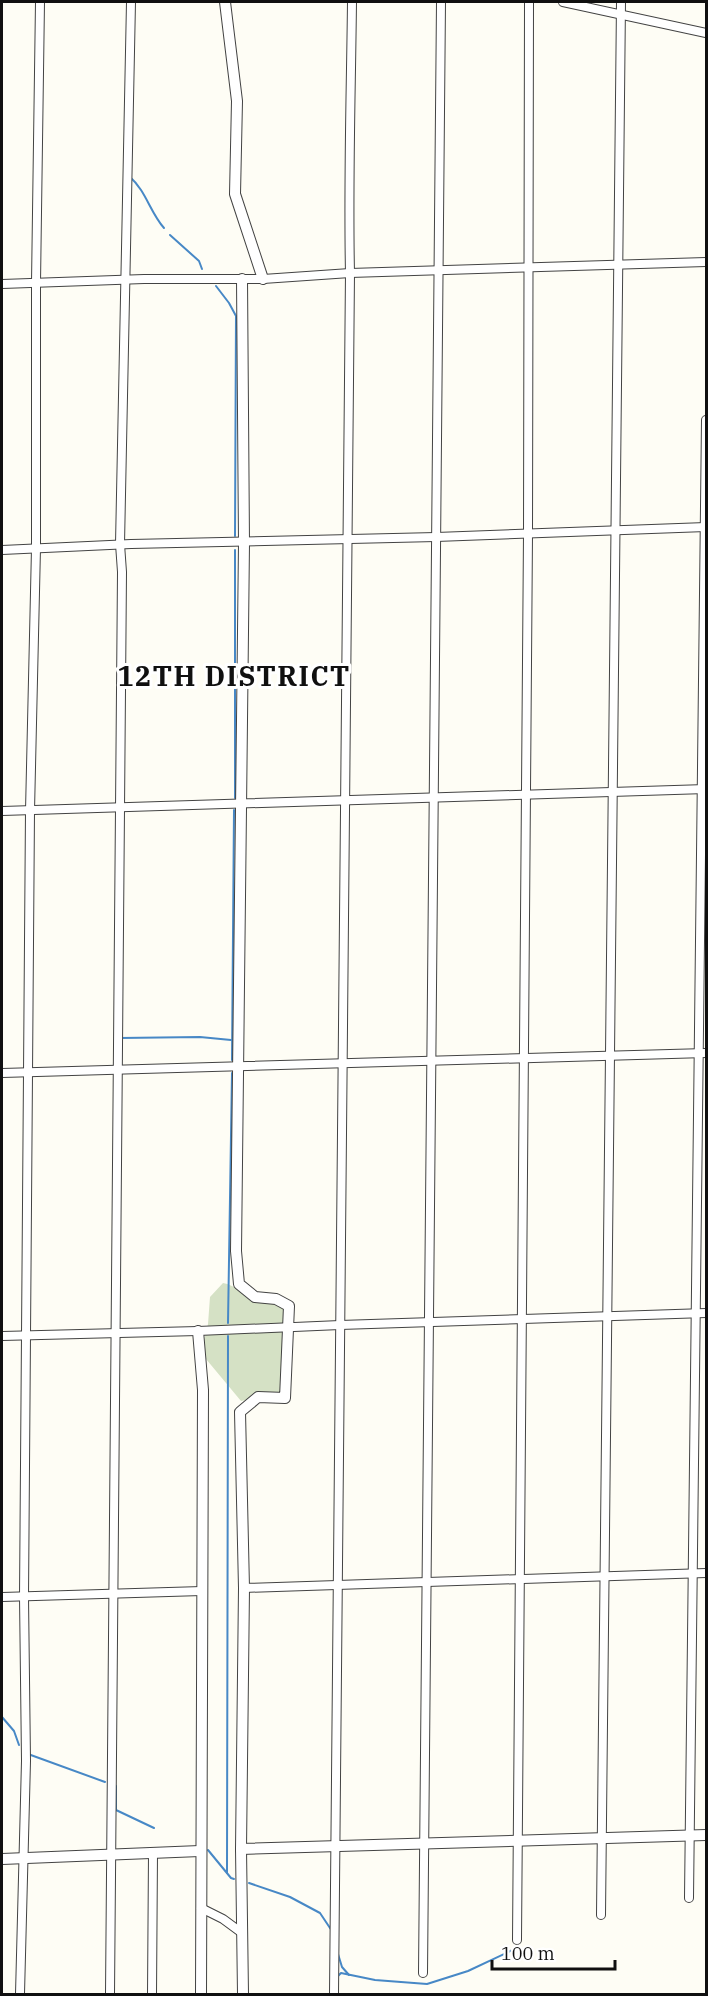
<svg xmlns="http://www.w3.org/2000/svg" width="708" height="1996" font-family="'IBM Plex Serif',serif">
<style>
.cemetery{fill:#d5e1c5}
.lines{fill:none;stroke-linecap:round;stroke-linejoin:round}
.stream{stroke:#4788c6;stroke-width:2}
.minor-casing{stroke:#434343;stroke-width:10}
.tertiary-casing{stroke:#434343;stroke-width:12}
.minor{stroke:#fff;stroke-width:8}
.tertiary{stroke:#fff;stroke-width:10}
.labels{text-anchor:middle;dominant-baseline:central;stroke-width:6;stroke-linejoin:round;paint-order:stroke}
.district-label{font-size:27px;font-weight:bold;letter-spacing:1.5px;fill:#101010;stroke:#fff}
</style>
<rect width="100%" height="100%" fill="#fefdf5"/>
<!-- cemetery -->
<path class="cemetery" d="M 223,1283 C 235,1285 242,1294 253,1299 C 265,1304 272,1300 285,1309 L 280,1394 L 241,1401 L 201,1353 L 208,1324 L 210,1297 Z"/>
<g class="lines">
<!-- stream -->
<g class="stream">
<path d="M 130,177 C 146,191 150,212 164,228"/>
<path d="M 170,235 L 199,261 L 202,269"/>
<path d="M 216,286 L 229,303 L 236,316 L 235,536"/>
<path d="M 235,798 L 235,550"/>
<path d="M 120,1038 L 200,1037 L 231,1040"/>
<path d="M 232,1060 L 234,810"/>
<path d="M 228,1323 L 232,1073"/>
<path d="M 2,1717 L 14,1731 L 19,1745"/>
<path d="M 28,1754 L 105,1782"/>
<path d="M 116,1786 L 116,1810 L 154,1828"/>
<path d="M 208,1850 L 231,1878 L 234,1879"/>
<path d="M 227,1873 L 228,1336"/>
<path d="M 249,1883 L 290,1897 L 320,1913 L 332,1931"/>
<path d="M 338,1954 L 342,1967 L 349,1975"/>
<path d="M 338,1976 L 341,1973 L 375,1980 L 427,1984 L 468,1971 L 519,1947"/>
</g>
<!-- minor casing -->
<g class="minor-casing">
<g id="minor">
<path d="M 563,2 L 706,33"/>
<path d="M 2,284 L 144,279 L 263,279 L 350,273 L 706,262"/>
<path d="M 2,550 L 131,544 L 436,537 L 706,527"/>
<path d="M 2,811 L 706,789"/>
<path d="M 2,1073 L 706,1053"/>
<path d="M 2,1336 L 198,1331 L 340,1325 L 706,1313"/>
<path d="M 244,1588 L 706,1573"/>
<path d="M 2,1597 L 202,1591"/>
<path d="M 689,1898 L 706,420"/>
<path d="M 201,1908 L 223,1919 L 242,1933"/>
<path d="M 601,1915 L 621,2"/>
<path d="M 517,1940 L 528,534 L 529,2"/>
<path d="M 423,1973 L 441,2"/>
<path d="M 20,1994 L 26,1761 L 24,1597 L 30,811 L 36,548 L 36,283 L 40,2"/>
<path d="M 110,1994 L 122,572 L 120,544 L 131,2"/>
<path d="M 152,1994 L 153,1853"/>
<path d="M 334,1994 L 350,273 C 348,182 351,92 352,2"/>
</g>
</g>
<!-- tertiary casing -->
<g class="tertiary-casing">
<g id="tertiary">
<path d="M 225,2 L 237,101 L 235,194 L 263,279"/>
<path d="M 242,279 L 244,543 L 236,1251 L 239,1284 L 255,1297 L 276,1299 L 289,1306 L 285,1398 L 258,1397 L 240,1412 L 244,1588 L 241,1849 L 243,1994"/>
<path d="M 198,1331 L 203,1390 L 201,1994"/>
<path d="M 241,1849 L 706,1835"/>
<path d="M 2,1859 L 200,1851"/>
</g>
</g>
<!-- minor -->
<use href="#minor" class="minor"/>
<!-- tertiary -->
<use href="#tertiary" class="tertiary"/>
</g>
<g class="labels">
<!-- district labels -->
<g class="district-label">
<text x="234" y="675">12TH DISTRICT</text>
</g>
</g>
<!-- border -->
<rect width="708" height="1996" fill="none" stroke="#101010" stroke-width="6"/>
<!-- scale -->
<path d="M492 1960v9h123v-9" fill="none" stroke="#101010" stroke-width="3"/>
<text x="501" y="1960" font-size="18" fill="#101010" stroke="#ffffff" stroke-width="4.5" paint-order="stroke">100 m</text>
</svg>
